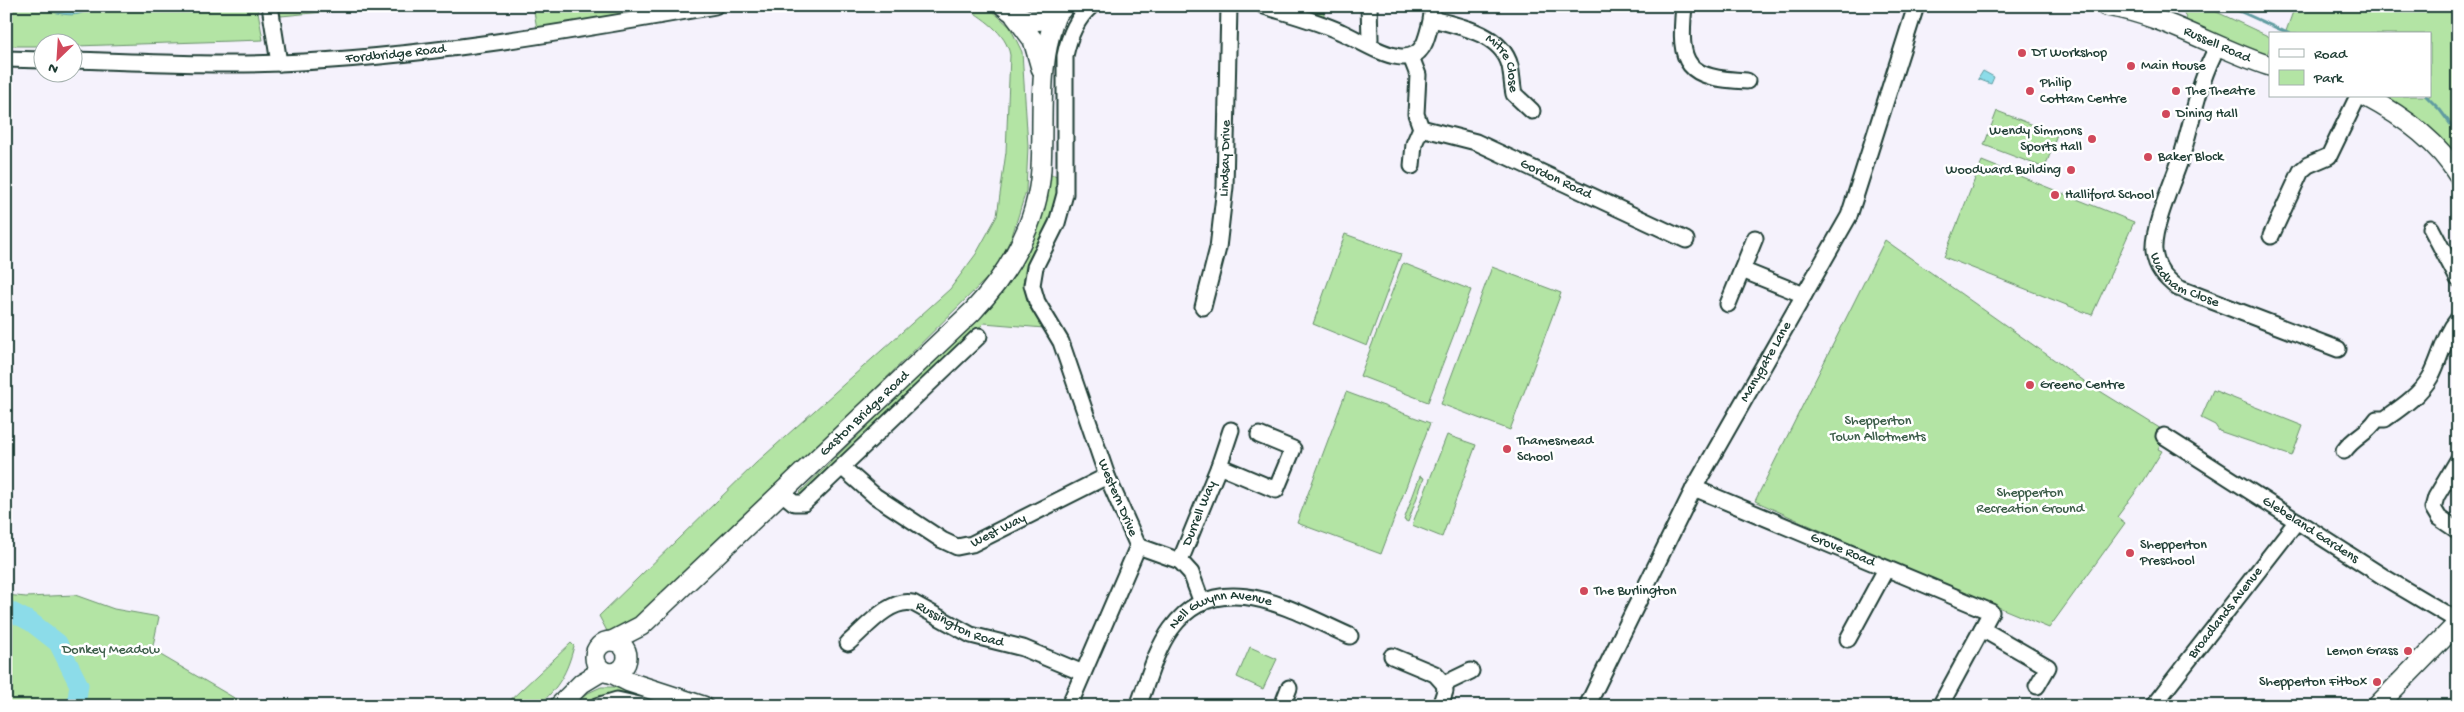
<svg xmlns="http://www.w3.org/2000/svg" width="2464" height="712" font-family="'Gochi Hand',sans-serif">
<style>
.green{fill:#b3e4a4;stroke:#69906c}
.water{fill:#8cdce9;stroke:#609ca1}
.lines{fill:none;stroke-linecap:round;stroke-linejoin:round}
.stream{stroke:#609ca1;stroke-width:3}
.river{stroke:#8cdce9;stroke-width:19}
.minor-casing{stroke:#1f3d34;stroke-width:19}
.major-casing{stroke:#1f3d34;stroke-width:22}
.minor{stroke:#fff;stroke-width:15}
.major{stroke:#fff;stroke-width:19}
.poi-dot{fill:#d1495b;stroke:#fff;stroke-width:2}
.labels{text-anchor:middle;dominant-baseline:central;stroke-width:5;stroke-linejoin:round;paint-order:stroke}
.street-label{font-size:14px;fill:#1f3d34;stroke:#fff}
.poi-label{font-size:14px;fill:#1f3d34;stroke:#fff;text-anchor:start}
.park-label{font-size:14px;fill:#3d5e4a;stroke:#fff}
</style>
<rect width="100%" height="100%" fill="#f5f2fc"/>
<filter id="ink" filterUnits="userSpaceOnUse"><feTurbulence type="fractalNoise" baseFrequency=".02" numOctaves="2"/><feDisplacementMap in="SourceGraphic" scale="10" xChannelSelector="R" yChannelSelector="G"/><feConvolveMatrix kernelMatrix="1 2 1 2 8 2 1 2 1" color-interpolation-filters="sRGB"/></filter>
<g filter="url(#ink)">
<!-- green -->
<g class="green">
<path d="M 6,6 L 257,6 L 263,40 L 75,46 L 73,46 L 72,42 L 42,42 L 42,46 L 6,46 Z"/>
<path d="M 279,6 L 358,6 L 354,9 L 281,16 Z"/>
<path d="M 533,6 L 661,6 L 537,29 Z"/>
<path d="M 964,6 L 987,6 L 1010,27 L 1022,52 L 1028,146 L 1026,191 L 1012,236 L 996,269 L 852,412 L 633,623 L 608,633 L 599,616 L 756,463 L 950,289 L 976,254 L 997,216 L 1006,152 L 1010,55 C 1006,32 982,18 964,6 Z"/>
<path d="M 1014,6 L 1050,6 L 1037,13 Z"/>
<path d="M 1281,6 L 1324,6 L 1324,20 Z"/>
<path d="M 2147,6 L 2178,6 L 2169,15 Z"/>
<path d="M 2186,6 L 2204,6 L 2270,37 L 2270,47 L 2267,55 L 2258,54 L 2187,21 L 2184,13 Z"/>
<path d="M 2295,6 L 2458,6 L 2458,174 L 2365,96 L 2430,96 L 2430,34 L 2285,34 Z"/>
<path d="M 1997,111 L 2057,134 L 2045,168 L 1984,145 Z"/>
<path d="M 1982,161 L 2134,222 L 2092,315 L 1944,257 Z"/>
<path d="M 1050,175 L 1055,175 L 1058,178 C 1057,195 1054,212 1048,228 C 1045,236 1039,244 1035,252 C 1020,284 1026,299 1044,328 L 984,323 L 801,497 L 796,496 L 960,336 C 1018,288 1033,247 1050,175 Z"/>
<path d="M 1345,234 L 1401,254 L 1367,346 L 1313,324 Z"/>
<path d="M 1885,240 L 2087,383 L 2166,432 L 2158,449 L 2162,451 L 2143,482 L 2117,517 L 2125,523 L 2049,628 L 1899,566 L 1755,501 Z"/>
<path d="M 1403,263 L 1471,290 L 1428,402 L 1360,376 Z"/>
<path d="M 1492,267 L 1561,293 L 1510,430 L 1441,404 Z"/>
<path d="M 2213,390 L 2303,426 L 2292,456 L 2219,431 L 2215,425 L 2201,418 Z"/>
<path d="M 1346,392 L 1430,423 L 1381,554 L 1297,523 Z"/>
<path d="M 1447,435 L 1476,445 L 1442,537 L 1412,525 Z"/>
<path d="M 1420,476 L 1424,478 L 1408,522 L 1404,520 Z"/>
<path d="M 6,595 L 26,597 L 75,595 L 114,609 L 159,617 L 152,650 L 248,706 L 80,706 L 82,684 L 62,642 L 54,646 L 76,688 L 72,706 L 6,706 Z"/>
<path d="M 571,643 L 574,646 C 567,673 559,687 538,706 L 504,706 Z"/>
<path d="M 1250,647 L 1277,659 L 1263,689 L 1237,677 Z"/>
<path d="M 601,687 L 614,687 L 673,706 L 656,706 L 625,696 L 607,697 L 585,706 L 573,706 L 588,693 Z"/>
</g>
<!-- water -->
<g class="water">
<path d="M 34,6 L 91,6 C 78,23 51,11 34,6 Z"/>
<path d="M 1983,71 L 1994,77 L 1991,84 L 1978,79 Z"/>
</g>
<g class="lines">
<!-- stream -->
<g class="stream">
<path d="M 2228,6 L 2290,34"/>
<path d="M 2426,96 L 2440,110 L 2458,134"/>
</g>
<!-- river -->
<path class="river" d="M 6,609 L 31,622 L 58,643 L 79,685 L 76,706"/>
<!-- minor casing -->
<g class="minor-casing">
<g id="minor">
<path d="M 270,6 L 279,63"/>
<path d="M 1264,6 C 1290,14 1317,21 1341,32 C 1367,43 1415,80 1427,36 C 1430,26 1433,17 1432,6"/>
<path d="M 1684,6 C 1678,66 1686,78 1747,81"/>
<path id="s1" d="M 1432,19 C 1460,26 1502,34 1510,66 C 1512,75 1512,85 1514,94 L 1532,111"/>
<path d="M 1367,44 L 1370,39 L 1369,6"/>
<path id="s2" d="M 2218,46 C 2199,79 2193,119 2182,155 C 2174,179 2152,228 2154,251 C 2156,268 2165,278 2178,288 L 2338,349"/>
<path id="s3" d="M 1411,57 L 1418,75 L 1416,114 L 1421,128 L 1476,142 L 1686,240"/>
<path d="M 6,59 L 42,60"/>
<path id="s4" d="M 72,60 C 141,62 212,66 280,63 C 427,57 571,31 715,6"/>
<path d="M 1412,166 L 1414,144 L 1421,128"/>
<path d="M 2431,228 L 2458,279"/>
<path d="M 2271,236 L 2301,171 L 2308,165 L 2329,156 L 2358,96"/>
<path d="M 1742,270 L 1804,295"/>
<path d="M 1728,304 L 1755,238"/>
<path id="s5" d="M 1203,307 L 1218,248 L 1225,187 L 1229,6"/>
<path id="s6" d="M 2164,436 L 2387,579 L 2458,621"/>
<path d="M 2344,451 C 2356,435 2365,436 2377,419 L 2385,419 C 2402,407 2421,394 2431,376 C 2441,357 2444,336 2458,319"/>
<path d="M 2458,460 L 2436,497 L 2433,508 L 2439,518 L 2458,531"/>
<path d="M 1219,466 L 1276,490 L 1293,449 L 1259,435"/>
<path id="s7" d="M 843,468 L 875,496 L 942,540 L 957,547 L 972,544 L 1107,476"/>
<path id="s8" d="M 1694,488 L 1991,612 L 1940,706"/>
<path d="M 783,494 L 794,503 L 804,503 L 979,336"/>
<path id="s9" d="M 1138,546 L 1180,561 L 1219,466 L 1231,430"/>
<path d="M 1180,561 L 1191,573 L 1202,603"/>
<path d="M 1982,629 L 2048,667 L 2037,686"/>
<path d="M 1848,639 L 1886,569"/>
<path id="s10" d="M 848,643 C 865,629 889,598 913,603 L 971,635 L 1023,648 L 1083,673"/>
<path d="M 1392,656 L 1435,674 L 1444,684 L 1445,691 L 1440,706"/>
<path d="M 1444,684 L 1471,671"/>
<path d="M 597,706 L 617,700 L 644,706"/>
<path d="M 1069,706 L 1138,546 L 1107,476 L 1061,342 L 1037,302 L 1032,285 L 1035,267 L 1057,223 L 1065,194 L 1065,56 C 1069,36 1076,19 1091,6"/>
<path id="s11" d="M 1138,706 C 1148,681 1155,651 1171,629 C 1218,563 1295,612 1350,636"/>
<path d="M 1282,706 L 1289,688"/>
<path id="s12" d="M 1587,706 L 1694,488 L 1849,216 L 1916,6"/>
<path id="s13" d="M 2153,706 L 2297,521"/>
</g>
</g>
<!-- major casing -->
<g class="major-casing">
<g id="major">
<path d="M 1004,6 C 1021,21 1044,28 1062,9"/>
<path id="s14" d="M 2106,6 C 2165,15 2214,48 2270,66"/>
<path d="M 1015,16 L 1033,40 L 1041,68"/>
<path d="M 2365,96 C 2401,115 2437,140 2458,175"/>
<path id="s15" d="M 612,641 L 641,626 L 973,311 C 1009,273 1038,223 1041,169 C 1044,116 1037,65 1056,15"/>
<circle cx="611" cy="657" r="16"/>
<path d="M 611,673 L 629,682 L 703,706"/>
<path d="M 559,706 L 582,683 L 602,671"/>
<path d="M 2377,706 L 2458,623"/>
</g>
</g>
<!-- minor -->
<use href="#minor" class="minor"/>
<!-- major -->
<use href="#major" class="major"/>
</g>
</g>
<!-- markers -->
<g class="poi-dot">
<circle cx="2022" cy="53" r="5"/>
<circle cx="2131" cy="66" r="5"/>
<circle cx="2030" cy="91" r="5"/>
<circle cx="2176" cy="91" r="5"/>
<circle cx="2166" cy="114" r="5"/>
<circle cx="2092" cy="139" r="5"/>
<circle cx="2148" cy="157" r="5"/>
<circle cx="2071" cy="170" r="5"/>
<circle cx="2055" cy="195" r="5"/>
<circle cx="2030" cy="385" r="5"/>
<circle cx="1507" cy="449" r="5"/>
<circle cx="2130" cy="553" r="5"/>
<circle cx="1584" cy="591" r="5"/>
<circle cx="2408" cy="651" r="5"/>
<circle cx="2377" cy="682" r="5"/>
</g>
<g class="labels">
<!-- street labels -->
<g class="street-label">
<text stroke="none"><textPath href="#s14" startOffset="118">Russell Road</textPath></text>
<text stroke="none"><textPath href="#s4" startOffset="324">Fordbridge Road</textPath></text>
<text stroke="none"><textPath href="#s1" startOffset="90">Mitre Close</textPath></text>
<text stroke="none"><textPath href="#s5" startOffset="151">Lindsay Drive</textPath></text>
<text stroke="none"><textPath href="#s3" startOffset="218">Gordon Road</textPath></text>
<text stroke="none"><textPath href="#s2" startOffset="261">Wadham Close</textPath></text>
<text stroke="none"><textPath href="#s12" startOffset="388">Manygate Lane</textPath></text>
<text stroke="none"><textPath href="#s15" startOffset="341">Gaston Bridge Road</textPath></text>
<text transform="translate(1117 498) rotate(67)">Western Drive</text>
<text stroke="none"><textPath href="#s9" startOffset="96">Durrell Way</textPath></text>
<text stroke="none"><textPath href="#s7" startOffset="184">West Way</textPath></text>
<text stroke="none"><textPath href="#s6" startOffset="174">Glebeland Gardens</textPath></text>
<text stroke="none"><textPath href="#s8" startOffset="161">Grove Road</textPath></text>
<text stroke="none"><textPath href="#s13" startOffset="118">Broadlands Avenue</textPath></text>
<text stroke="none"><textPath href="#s11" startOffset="141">Nell Gwynn Avenue</textPath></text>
<text stroke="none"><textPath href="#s10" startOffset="131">Russington Road</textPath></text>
</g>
<!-- poi labels -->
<g class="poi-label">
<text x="2032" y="53">DT Workshop</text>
<text x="2141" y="66">Main House</text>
<text x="2040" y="83">Philip<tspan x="2040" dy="16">Cottam Centre</tspan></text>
<text x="2186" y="91">The Theatre</text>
<text x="2176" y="114">Dining Hall</text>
<text x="2082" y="131" text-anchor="end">Wendy Simmons<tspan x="2082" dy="16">Sports Hall</tspan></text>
<text x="2158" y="157">Baker Block</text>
<text x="2061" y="170" text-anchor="end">Woodward Building</text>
<text x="2065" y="195">Halliford School</text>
<text x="2040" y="385">Greeno Centre</text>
<text x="1517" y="441">Thamesmead<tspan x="1517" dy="16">School</tspan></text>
<text x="2140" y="545">Shepperton<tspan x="2140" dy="16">Preschool</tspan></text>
<text x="1594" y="591">The Burlington</text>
<text x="2398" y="651" text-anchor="end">Lemon Grass</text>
<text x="2367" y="682" text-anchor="end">Shepperton Fitbox</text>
</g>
<!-- park labels -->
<g class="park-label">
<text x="1878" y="421">Shepperton<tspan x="1878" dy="16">Town Allotments</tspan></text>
<text x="2030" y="493">Shepperton<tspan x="2030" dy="16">Recreation Ground</tspan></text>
<text x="111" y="650">Donkey Meadow</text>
</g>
</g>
<!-- margin -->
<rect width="2464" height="712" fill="none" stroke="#fff" stroke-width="25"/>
<rect x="12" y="12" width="2439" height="687" fill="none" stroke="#1f3d34" stroke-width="2" filter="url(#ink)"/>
<!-- legend -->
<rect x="2269" y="32" width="162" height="65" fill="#ffffff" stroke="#a5b1ae"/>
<rect x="2279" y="49" width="25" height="8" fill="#ffffff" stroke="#a5b1ae"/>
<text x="2314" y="58" font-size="15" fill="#1f3d34">Road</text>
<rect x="2279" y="70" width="25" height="15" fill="#b3e4a4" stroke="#a5b1ae"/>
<text x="2314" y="82" font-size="15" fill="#1f3d34">Park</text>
<!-- north arrow -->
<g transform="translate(58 58) rotate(205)"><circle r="24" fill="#ffffff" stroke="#a5b1ae"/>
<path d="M0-4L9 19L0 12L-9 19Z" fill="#d1495b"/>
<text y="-8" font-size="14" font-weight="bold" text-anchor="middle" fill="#1f3d34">N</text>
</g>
</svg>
